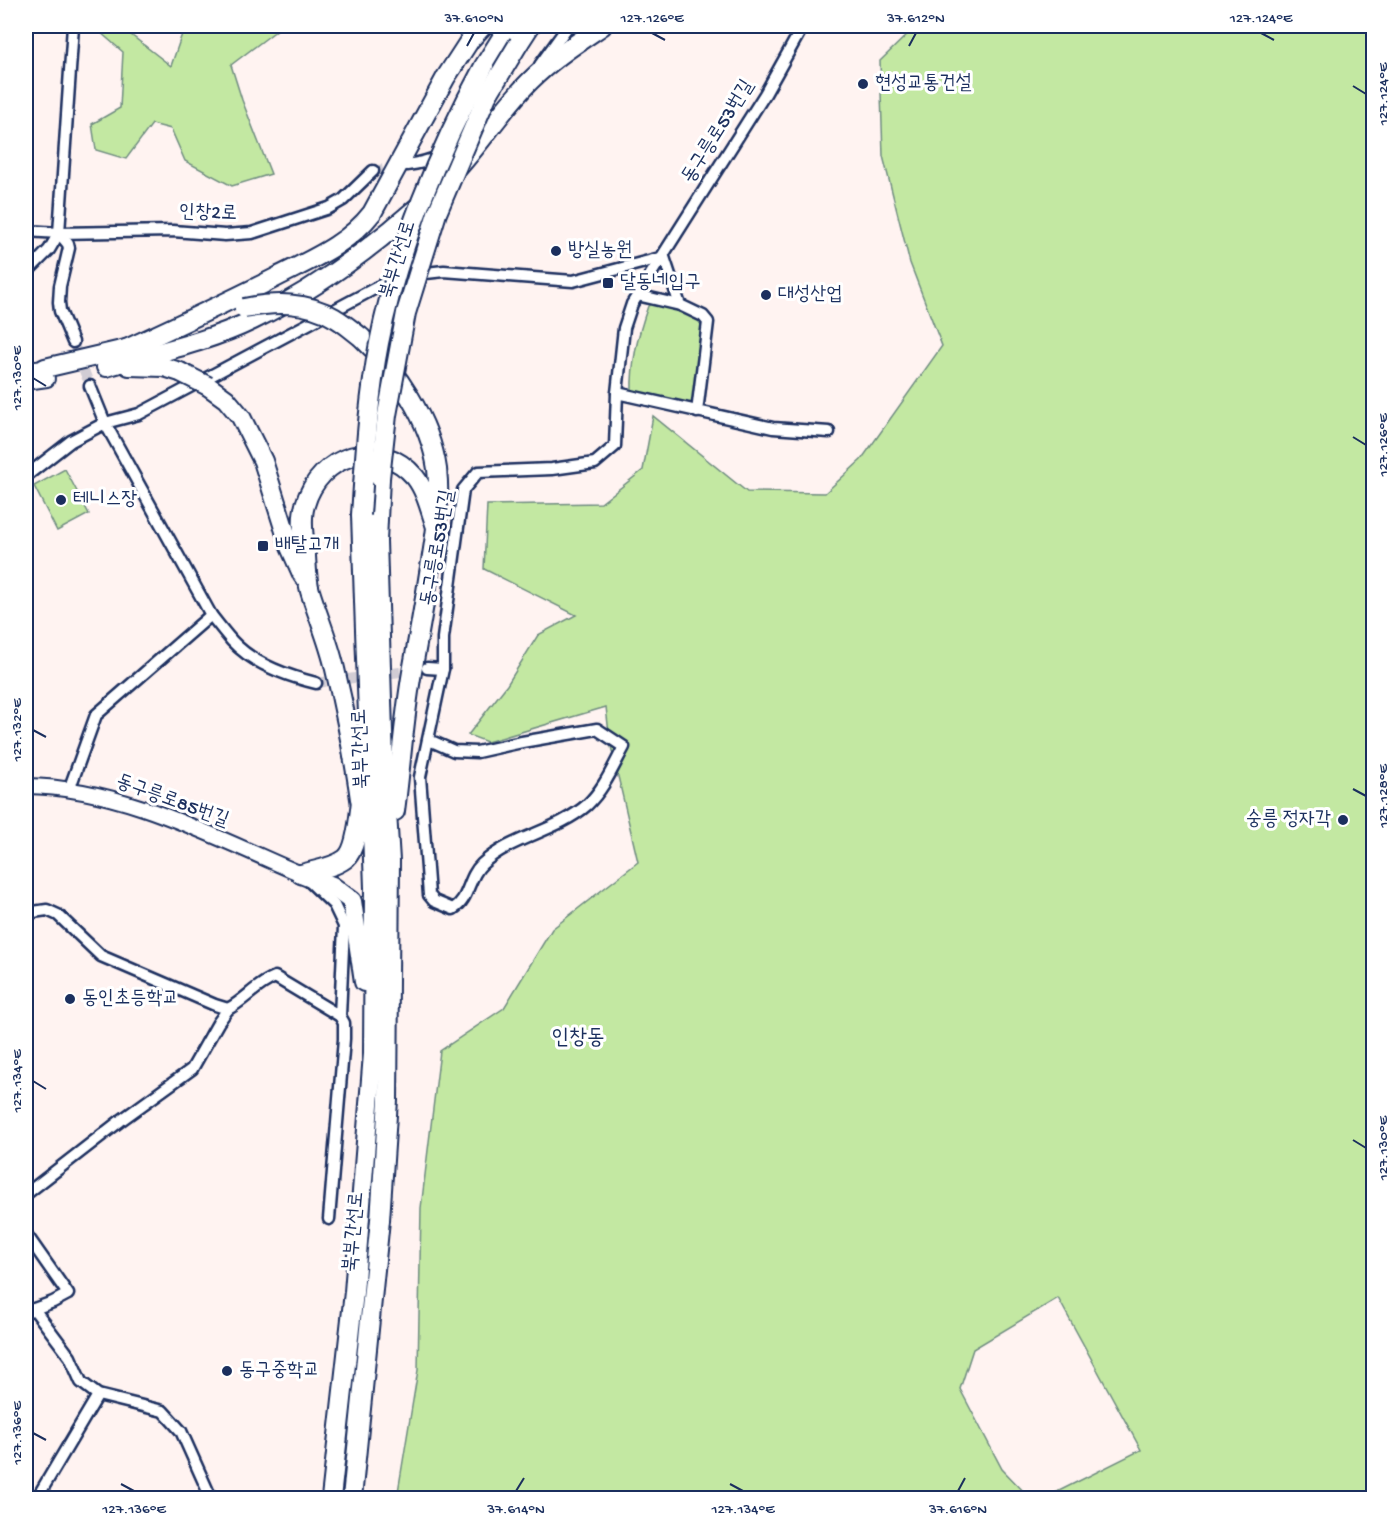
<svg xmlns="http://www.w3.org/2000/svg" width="1399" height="1524" font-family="'Gochi Hand','Poor Story',sans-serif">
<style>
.green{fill:#c3e8a2;stroke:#6f8c80;stroke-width:1.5}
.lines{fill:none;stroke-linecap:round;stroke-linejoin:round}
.street-tunnel{stroke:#d1ccd4;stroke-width:10;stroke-dasharray:10 5;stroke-linecap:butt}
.street-casing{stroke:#1b2f5e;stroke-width:15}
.secondary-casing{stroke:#1b2f5e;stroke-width:18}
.highway-casing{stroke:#1b2f5e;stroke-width:22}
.street{stroke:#fff;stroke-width:10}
.secondary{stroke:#fff;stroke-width:14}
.highway{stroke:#fff;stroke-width:18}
.highway-bridge-casing{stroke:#1b2f5e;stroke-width:22;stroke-linecap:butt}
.highway-bridge{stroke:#fff;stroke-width:18}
.ticks{fill:none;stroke:#1b2f5e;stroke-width:2}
.poi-dot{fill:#1b2f5e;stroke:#fff;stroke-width:2}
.labels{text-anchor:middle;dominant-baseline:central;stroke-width:6;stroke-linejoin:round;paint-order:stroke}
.poi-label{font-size:20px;fill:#1b2f5e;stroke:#fff;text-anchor:start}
.street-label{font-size:20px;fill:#1b2f5e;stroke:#fff}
.quarter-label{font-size:22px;fill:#1b2f5e;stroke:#fff}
.neatline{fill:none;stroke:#1b2f5e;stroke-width:2}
.ticks-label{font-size:15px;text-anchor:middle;fill:#1b2f5e}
</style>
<rect width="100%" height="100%" fill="#fff3f1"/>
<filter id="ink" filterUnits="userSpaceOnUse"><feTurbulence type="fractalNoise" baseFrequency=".0167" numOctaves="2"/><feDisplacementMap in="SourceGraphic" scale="12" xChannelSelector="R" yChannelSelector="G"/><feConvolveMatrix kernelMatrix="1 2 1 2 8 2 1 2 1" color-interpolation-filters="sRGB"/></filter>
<g filter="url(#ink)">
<!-- green -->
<g class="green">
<path d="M 171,26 L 281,26 L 277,30 L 231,65 L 242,100 L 271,174 L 232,186 L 185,161 L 171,129 L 152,124 L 126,159 L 96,150 L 92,124 L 120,108 L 123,52 L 100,32 L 122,28 L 171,66 L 182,34 Z"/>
<path d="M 916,26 L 1373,26 L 1373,1498 L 1045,1498 L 1141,1450 L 1058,1298 L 973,1349 L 960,1389 L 1002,1469 L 1030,1498 L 397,1498 L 418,1370 L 421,1208 L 440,1051 L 504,1008 L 552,929 L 638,862 L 610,742 L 606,707 L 487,742 L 468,735 L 507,685 L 538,635 L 576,615 L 484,569 L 487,505 L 601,503 L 643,470 L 653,416 L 747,492 L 825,493 L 861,460 L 942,346 L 910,263 L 883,156 L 880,61 Z"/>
<path d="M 657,302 L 698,318 L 703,323 L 692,408 L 632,393 C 631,362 638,335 648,306 L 652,303 Z"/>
<path d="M 65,469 L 89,514 L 57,531 L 34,486 Z"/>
</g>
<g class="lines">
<!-- street-tunnel -->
<g class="street-tunnel">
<path d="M 373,171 L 399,166"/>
<path d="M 73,342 L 90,386"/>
<path d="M 316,683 L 416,670"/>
</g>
<!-- street casing -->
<g class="street-casing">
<g id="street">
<path d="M 540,65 L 568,26"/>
<path d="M 407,165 C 430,162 448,155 464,137"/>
<path d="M 26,231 L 59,233 L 173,231 L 225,235 L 252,233 L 329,208 L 343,200 L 373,171"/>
<path d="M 59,233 L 68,244 L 69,248 L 60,286 L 59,302 L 60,311 L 73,342"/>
<path d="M 26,273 L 49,250 L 59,233 L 73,26"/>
<path d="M 637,295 L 680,305"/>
<path d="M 90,386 L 105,423 L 211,615 C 218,624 225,633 232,641 C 253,664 287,676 316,683"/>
<path d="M 617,393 L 624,328 L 632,304 L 765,94 L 803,26"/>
<path d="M 26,476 L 71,441 L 105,423 L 139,414 L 387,282 L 408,275 L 444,271 L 573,281 L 664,257 L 680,305 L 703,316 L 708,322 L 697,412"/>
<path d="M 427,668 L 443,669 L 443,638 L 463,490 L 478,472 L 552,469 L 595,463 L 615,446 L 617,393 L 773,428 L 829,432"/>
<path d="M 429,740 L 454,751 L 477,752 L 522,742 L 597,729 L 624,747 C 613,767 604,789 587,805 C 556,832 512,836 482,864 C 467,878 470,899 453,909 L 434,901 L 429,895 L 420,777 L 443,669"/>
<path d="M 69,790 L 96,715 L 211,615"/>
<path d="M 310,882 L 334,905 L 344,926 L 340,1016"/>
<path d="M 26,913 L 47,910 L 58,915 L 101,956 L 215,1005 L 228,1009 C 245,1000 257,984 275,977 L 340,1016 L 344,1023 L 344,1039 L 329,1219"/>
<path d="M 26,1194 L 120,1121 L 192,1069 L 218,1023 L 228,1009"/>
<path d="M 26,1234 L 68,1294 L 53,1302 L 34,1309"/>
<path d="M 26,1312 L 34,1309 L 70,1357 L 81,1382 L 98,1395 L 163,1411 L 181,1431 L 211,1498"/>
<path d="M 37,1498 L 98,1395"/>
</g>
</g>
<!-- secondary casing -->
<g class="secondary-casing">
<g id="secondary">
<path d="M 26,370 L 45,368"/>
<path d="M 26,382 L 47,379"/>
<path d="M 26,786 C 122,787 214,837 301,874"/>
</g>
</g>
<!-- highway casing -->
<g class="highway-casing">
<g id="highway">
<path d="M 519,43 L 530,26"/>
<path d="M 484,66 L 509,26"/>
<path d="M 361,337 C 397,371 430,420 437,469 C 441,504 435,539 429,573 C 424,606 418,639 412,672 C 404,718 401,765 395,811"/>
<path d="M 122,351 C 174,327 226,303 277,277 C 312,259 347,245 372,213 L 446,77 L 470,40 L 483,26"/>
<path d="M 129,366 L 164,367 L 180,372"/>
<path d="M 106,367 C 155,353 208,342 253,320 C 325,285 387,237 445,182 C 476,151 499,112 530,81 C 552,59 577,43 602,26"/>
<path d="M 45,368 L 126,349"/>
<path d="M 208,386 L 226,399 L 241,417 L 263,461 L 290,547 L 303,576"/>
<path d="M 360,799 C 354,755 345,712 335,669 C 329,642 318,617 310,591 C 306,577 307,560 305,546 C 303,533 301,518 305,505 C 319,455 379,435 415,477 C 426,491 430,510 436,527"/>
<path d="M 301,874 L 332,886 L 352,901 L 364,982"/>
<path d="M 301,874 C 315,870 333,868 345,859 C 357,850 359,816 361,801"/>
<path d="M 331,1498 L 354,1292 L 373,1054 L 374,888 L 361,515"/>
<path d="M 352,1498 L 380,1220 L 388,1100 L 390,861 L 384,764 L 377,541 L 380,478"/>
</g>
</g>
<!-- street -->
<use href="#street" class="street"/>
<!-- secondary -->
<use href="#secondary" class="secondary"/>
<!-- highway -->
<use href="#highway" class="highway"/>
<!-- highway-bridge casing -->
<g class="highway-bridge-casing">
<g id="highway-bridge">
<path d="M 244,308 C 275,302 307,301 335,318 C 344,323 353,331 361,337"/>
<path d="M 180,372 L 208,386"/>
<path d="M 380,478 L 387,415 L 406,313 L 437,213 L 487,96 L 519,43"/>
<path d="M 361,515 C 365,458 368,400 379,343 C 397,250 439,149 484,66"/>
</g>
</g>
<!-- highway-bridge -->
<use href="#highway-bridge" class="highway-bridge"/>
</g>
</g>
<!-- ticks -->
<path class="ticks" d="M 652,33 L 665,40M 1261,33 L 1274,40M 467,46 L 474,33M 909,46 L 916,33M 1353,86 L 1366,94M 33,378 L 46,386M 1353,437 L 1366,445M 33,730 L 46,737M 1353,789 L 1366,796M 33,1081 L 46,1089M 1353,1140 L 1366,1148M 33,1433 L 46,1440M 121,1484 L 134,1491M 730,1484 L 743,1491M 516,1491 L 524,1478M 958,1491 L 965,1478"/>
<!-- markers -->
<g class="poi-dot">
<circle cx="863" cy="84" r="6"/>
<circle cx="556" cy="251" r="6"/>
<rect x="602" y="277" width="12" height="12" rx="3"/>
<circle cx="766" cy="295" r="6"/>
<circle cx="61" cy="500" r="6"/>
<rect x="257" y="540" width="12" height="12" rx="3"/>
<circle cx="1343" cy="820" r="6"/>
<circle cx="70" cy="999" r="6"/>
<circle cx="227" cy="1371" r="6"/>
</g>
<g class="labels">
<!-- poi labels -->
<g class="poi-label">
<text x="875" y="84">현성교통건설</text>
<text x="568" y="251">방실농원</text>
<text x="620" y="283">달동네입구</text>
<text x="778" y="295">대성산업</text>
<text x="73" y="500">테니스장</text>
<text x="275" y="546">배탈고개</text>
<text x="1331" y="820" text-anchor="end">숭릉 정자각</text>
<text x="82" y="999">동인초등학교</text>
<text x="239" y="1371">동구중학교</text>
</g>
<!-- street labels -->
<g class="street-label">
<text transform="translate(719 132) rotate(-58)">동구릉로53번길</text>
<text transform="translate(208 214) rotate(2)">인창2로</text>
<text transform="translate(399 260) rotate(-73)">북부간선로</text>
<text transform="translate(439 548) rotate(-80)">동구릉로53번길</text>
<text transform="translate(362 749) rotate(-92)">북부간선로</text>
<text transform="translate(172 802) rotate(20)">동구릉로85번길</text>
<text transform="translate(355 1232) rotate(-85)">북부간선로</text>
</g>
<!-- quarter labels -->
<g class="quarter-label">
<text x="578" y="1039">인창동</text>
</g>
</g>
<!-- margin -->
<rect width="1399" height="1524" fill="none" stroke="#fff" stroke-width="66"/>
<rect x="33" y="33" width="1333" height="1458" class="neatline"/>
<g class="ticks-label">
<text x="474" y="22">37.610°N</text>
<text x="652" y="22">127.126°E</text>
<text x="916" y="22">37.612°N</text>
<text x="1261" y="22">127.124°E</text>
<text transform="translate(1382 94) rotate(-90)" y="5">127.124°E</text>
<text transform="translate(16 378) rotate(-90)" y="5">127.130°E</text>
<text transform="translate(1382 445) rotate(-90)" y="5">127.126°E</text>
<text transform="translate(16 730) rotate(-90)" y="5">127.132°E</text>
<text transform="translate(1382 796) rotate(-90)" y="5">127.128°E</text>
<text transform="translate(16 1081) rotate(-90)" y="5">127.134°E</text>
<text transform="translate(1382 1148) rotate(-90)" y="5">127.130°E</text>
<text transform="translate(16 1433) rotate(-90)" y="5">127.136°E</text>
<text x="134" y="1513">127.136°E</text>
<text x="516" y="1513">37.614°N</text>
<text x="743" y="1513">127.134°E</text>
<text x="958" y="1513">37.616°N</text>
</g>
</svg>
